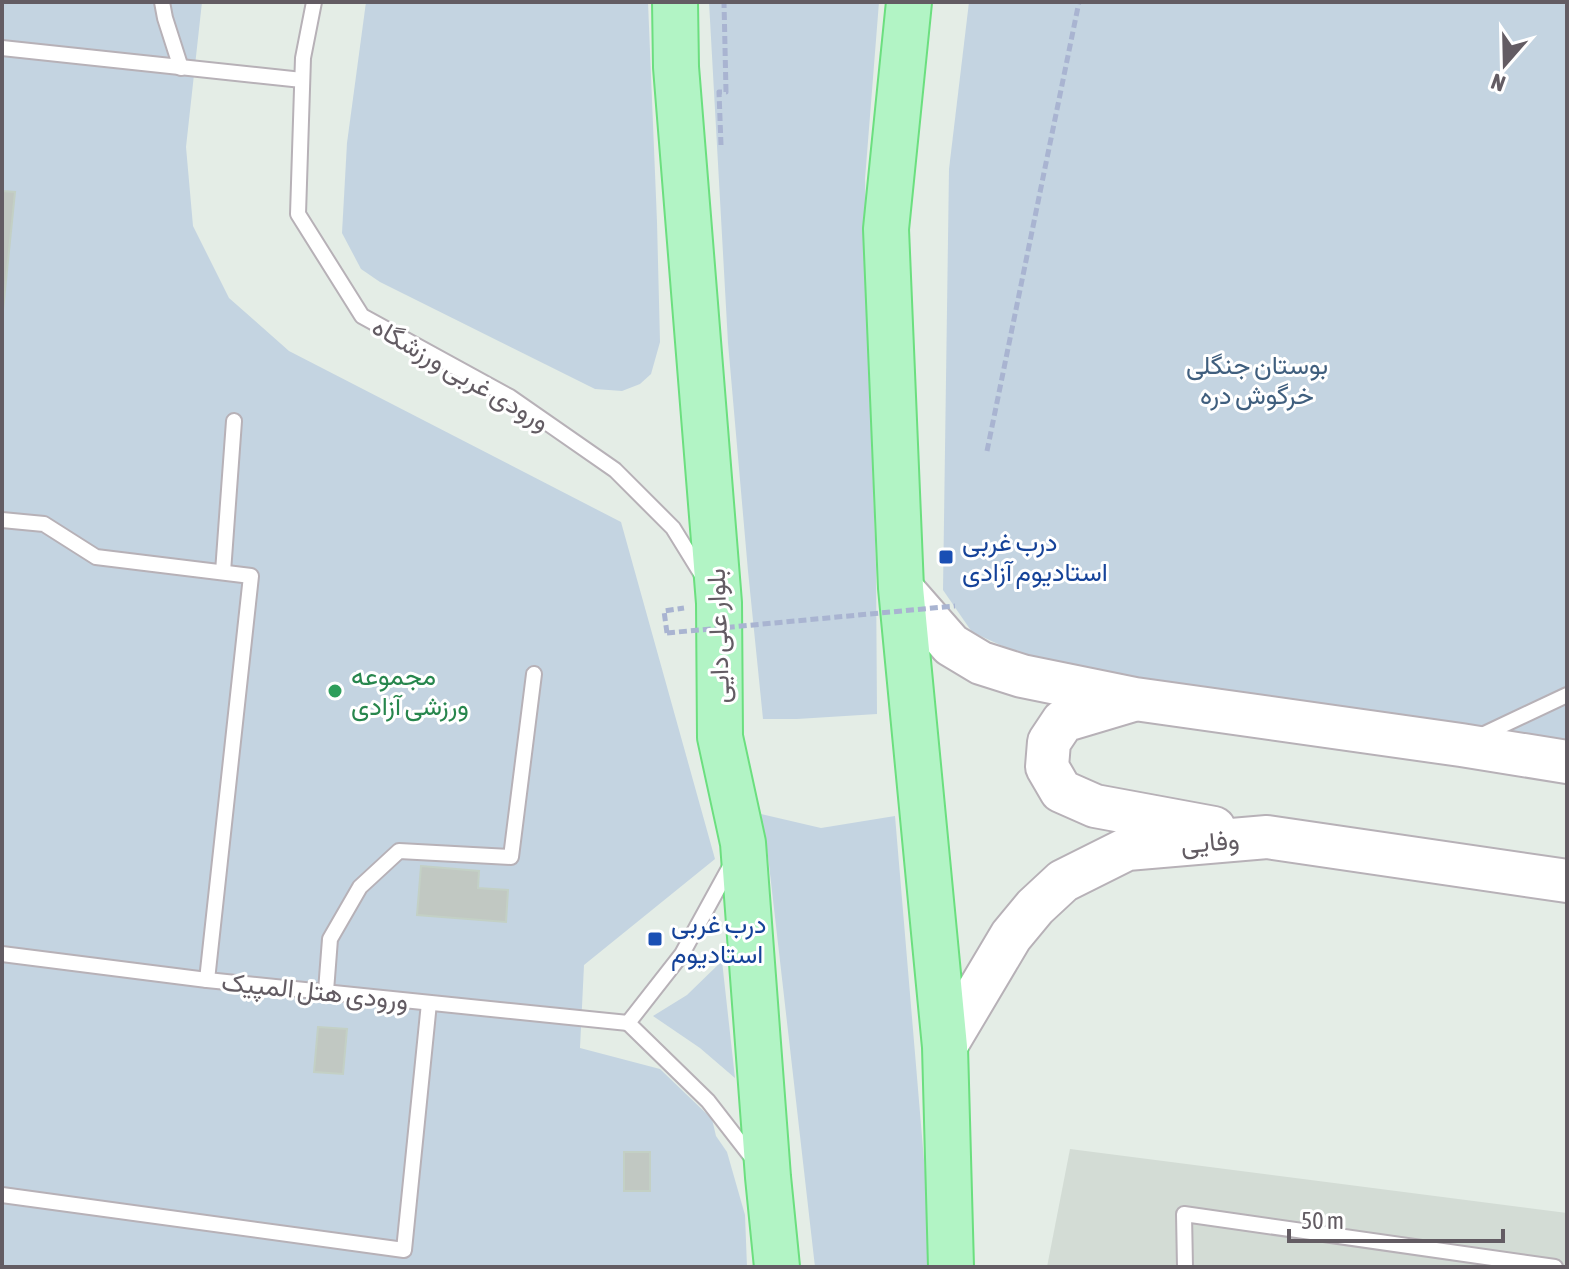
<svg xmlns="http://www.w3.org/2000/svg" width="1569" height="1269" font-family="'Asap Condensed',Vazirmatn,sans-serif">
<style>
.education{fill:#d3dcd5}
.green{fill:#c4d4e1}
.building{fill:#c1c8c2;stroke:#c3d0c5;stroke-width:2}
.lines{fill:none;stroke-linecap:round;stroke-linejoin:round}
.lane-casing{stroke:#b7b1b7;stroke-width:18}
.secondary-casing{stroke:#b7b1b7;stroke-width:46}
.primary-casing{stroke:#6bdf7f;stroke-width:48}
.path{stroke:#a9b4d1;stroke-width:5;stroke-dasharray:8 4;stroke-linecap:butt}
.lane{stroke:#fff;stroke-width:14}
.secondary{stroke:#fff;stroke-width:42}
.primary{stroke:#b2f4c5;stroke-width:44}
.path-bridge{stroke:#a9b4d1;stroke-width:5;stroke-dasharray:8 4;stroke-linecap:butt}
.transit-dot{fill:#1a4fb4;stroke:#fff;stroke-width:3}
.leisure-dot{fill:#2e9e5b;stroke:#fff;stroke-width:3}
.labels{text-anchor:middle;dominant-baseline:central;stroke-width:6;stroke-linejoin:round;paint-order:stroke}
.park-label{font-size:26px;fill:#405f7e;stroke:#fff}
.street-label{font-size:26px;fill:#635c63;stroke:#fff}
.transit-label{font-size:26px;fill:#164399;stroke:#fff;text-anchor:start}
.leisure-label{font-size:26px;fill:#27864d;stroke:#fff;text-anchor:start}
</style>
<rect width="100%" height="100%" fill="#e4ede6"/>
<!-- education -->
<path class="education" d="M 1070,1149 L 1567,1213 L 1567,1267 L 1047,1267 Z"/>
<!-- green -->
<g class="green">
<path d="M 2,2 L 202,2 L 186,147 L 193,226 L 229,298 L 289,351 L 621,522 L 715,859 L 584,965 L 580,1048 L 660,1069 L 712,1119 L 716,1136 L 727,1152 L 745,1215 L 747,1267 L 2,1267 Z"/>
<path d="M 366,2 L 648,2 L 657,222 L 660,342 L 651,374 L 640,384 L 622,391 L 595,389 L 380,282 L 361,269 L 342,233 L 347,143 Z"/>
<path d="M 709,2 L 879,2 L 865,179 L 869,372 L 876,568 L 877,714 L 797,719 L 763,719 L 748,571 L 728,343 Z"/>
<path d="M 969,2 L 1567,2 L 1567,744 L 1037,662 L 972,632 L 943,590 L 949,169 Z"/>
<path d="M 761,814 L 821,828 L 895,816 L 933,1267 L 815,1267 L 768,856 Z"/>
<path d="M 722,961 L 735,1078 L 700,1048 L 653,1016 L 687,995 Z"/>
</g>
<!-- building -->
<g class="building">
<path d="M 2,191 L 15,192 L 2,320 Z"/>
<path d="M 421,866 L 479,871 L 478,888 L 508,890 L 506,922 L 417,915 Z"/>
<path d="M 318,1027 L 347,1029 L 343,1074 L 314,1072 Z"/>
<rect x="624" y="1152" width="26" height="39"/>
</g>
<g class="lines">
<!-- lane casing -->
<g class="lane-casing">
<g id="lane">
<path d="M 162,2 L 165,18 L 181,68"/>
<path d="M 314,2 L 303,58 L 298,214 L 362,316 L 510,397 L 615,470 L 673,528 L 702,575"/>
<path d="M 2,48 L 302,80"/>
<path d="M 2,520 L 44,524 L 96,557 L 251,576 L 207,980"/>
<path d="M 223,572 L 234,421"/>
<path d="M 1480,736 L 1567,695"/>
<path d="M 733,861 L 682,954 L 628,1023 L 708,1101 L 753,1159"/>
<path d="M 2,954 L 207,980 L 628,1023"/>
<path d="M 326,991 L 330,939 L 360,887 L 399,851 L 511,857 L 534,674"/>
<path d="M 2,1195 L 404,1250 L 429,1003"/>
<path d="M 1185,1267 L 1184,1214 L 1555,1267"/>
</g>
</g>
<!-- secondary casing -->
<g class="secondary-casing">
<g id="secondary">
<path d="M 901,588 L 951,645 L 981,663 L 1022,676 L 1135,699 L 1461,745 L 1567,762"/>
<path d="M 1130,701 L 1063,721 L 1049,742 L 1047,767 L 1061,791 L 1095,806 L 1214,828"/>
<path d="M 945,1047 L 1011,936 L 1035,907 L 1063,881 L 1127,849 L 1267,837 L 1567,881"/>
</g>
</g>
<!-- primary casing -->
<g class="primary-casing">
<g id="primary">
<path d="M 675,2 L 676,67 L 719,603 L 720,737 L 743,843 L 768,1177 L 777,1267"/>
<path d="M 909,2 L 886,229 L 901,588 L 945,1047 L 951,1267"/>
</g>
</g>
<!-- path -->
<g class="path">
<path d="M 721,145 L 719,92 L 726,92 L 724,2"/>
<path d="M 987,451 L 1079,2"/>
<path d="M 667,633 L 664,611 L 684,608"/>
</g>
<!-- lane -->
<use href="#lane" class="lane"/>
<!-- secondary -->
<use href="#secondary" class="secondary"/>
<!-- primary -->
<use href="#primary" class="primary"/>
<!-- path-bridge -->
<path class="path-bridge" d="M 667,633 L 955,606"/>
</g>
<!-- markers -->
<g class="transit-dot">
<rect x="938" y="549" width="16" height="16" rx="4"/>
<rect x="647" y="931" width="16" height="16" rx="4"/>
</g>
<circle class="leisure-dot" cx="335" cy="691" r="8"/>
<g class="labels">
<!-- park labels -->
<g class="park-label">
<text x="1257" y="365">بوستان جنگلی<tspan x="1257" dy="30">خرگوش دره</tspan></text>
</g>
<!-- street labels -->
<g class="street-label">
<text transform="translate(461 374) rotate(30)">ورودی غربی ورزشگاه</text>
<text transform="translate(718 636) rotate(-92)">بلوار علی دایی</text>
<text transform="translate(1210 842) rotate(-5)">وفایی</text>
<text transform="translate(315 991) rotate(6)">ورودی هتل المپیک</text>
</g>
<!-- transit labels -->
<g class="transit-label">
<text x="962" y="542">درب غربی<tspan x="962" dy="30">استادیوم آزادی</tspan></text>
<text x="671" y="924">درب غربی<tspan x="671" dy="30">استادیوم</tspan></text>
</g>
<!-- leisure labels -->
<g class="leisure-label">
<text x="351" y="676">مجموعه<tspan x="351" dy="30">ورزشی آزادی</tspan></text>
</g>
</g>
<!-- border -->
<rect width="1569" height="1269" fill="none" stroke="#635c63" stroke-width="8"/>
<!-- north arrow -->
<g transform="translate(1505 64) rotate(200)" stroke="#ffffff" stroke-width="6" paint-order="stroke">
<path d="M0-6L14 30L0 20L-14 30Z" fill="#635c63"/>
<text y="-12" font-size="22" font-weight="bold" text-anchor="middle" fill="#635c63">N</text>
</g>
<!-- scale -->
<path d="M1289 1229v12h214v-12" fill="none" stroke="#635c63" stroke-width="4"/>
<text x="1301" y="1229" font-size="24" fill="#635c63" stroke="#ffffff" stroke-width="6" paint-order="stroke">50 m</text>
</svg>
